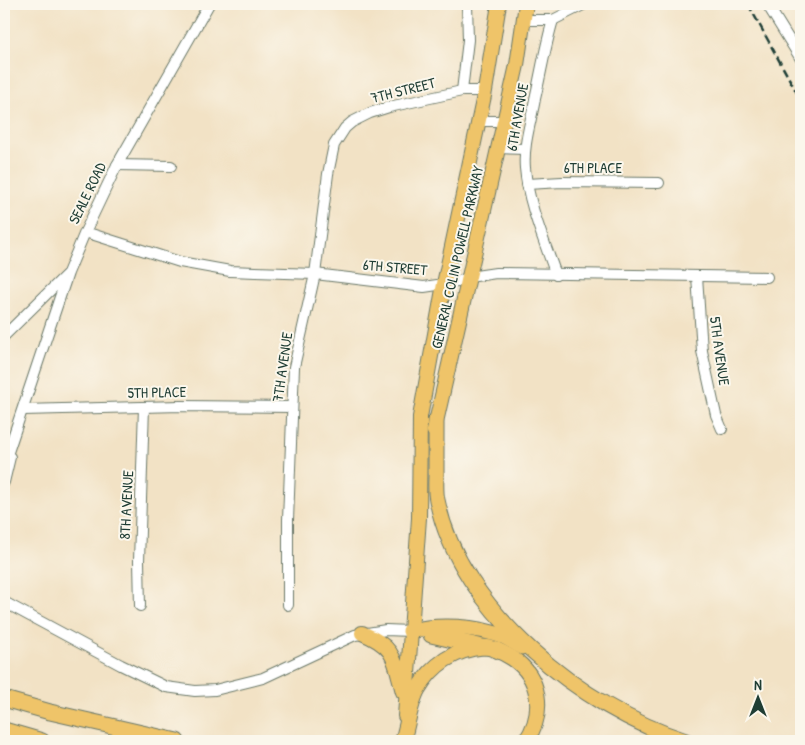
<svg xmlns="http://www.w3.org/2000/svg" width="805" height="745" font-family="'Patrick Hand',sans-serif">
<style>
.lines{fill:none;stroke-linecap:round;stroke-linejoin:round}
.minor-casing{stroke:#697767;stroke-width:12}
.major-casing{stroke:#697767;stroke-width:16}
.highway-casing{stroke:#697767;stroke-width:17}
.minor{stroke:#fff;stroke-width:10}
.major{stroke:#efc469;stroke-width:14}
.highway{stroke:#efc469;stroke-width:15}
.rail{stroke:#1f3d34;stroke-width:2.5;stroke-dasharray:8 4;stroke-linecap:butt}
.labels{text-anchor:middle;dominant-baseline:central;stroke-width:4;stroke-linejoin:round;paint-order:stroke}
.street-label{font-size:15px;fill:#1f3d34;stroke:#fbf7ec}
</style>
<rect width="100%" height="100%" fill="#fbf7ec"/>
<filter id="ink" filterUnits="userSpaceOnUse"><feTurbulence type="fractalNoise" baseFrequency=".02" numOctaves="2"/><feDisplacementMap in="SourceGraphic" scale="10" xChannelSelector="R" yChannelSelector="G"/><feConvolveMatrix kernelMatrix="1 2 1 2 8 2 1 2 1" color-interpolation-filters="sRGB"/></filter>
<filter id="wash" filterUnits="userSpaceOnUse"><feTurbulence type="fractalNoise" baseFrequency=".0096" numOctaves="4" result="noise"/><feDisplacementMap in="SourceGraphic" scale="20" xChannelSelector="R" yChannelSelector="G"/><feGaussianBlur stdDeviation="1.12" result="paint"/><feColorMatrix in="noise" values="0 0 0 0 0 0 0 0 0 0 0 0 0 0 0 0 0 1.4 0 .05"/><feComposite in="paint" operator="in"/></filter>
<g filter="url(#wash)">
<rect width="100%" height="100%" fill="#f2e2c5"/>
</g>
<g filter="url(#ink)">
<g class="lines">
<!-- minor casing -->
<g class="minor-casing">
<g id="minor">
<path d="M 767,4 L 801,59"/>
<path d="M 524,20 L 553,20 L 585,4"/>
<path d="M 553,20 C 545,47 541,73 535,99 C 531,122 523,145 525,168 C 528,204 544,240 556,275"/>
<path d="M 462,91 L 468,40 L 467,4"/>
<path d="M 479,121 L 505,121"/>
<path d="M 498,148 L 525,149"/>
<path d="M 117,165 L 171,166"/>
<path d="M 527,184 L 562,182 L 659,183"/>
<path d="M 85,232 L 180,262 L 230,271 L 315,274 L 424,287 L 457,282 L 469,277 L 496,273 L 767,277"/>
<path d="M 697,276 L 702,351 L 716,415 L 722,429"/>
<path d="M 4,336 L 66,275"/>
<path d="M 23,410 L 181,406 L 291,407"/>
<path d="M 4,464 L 68,273 L 85,232 L 117,165 L 209,4"/>
<path d="M 4,482 L 10,457"/>
<path d="M 4,602 L 121,665 L 166,687 L 195,691 L 215,690 L 263,678 L 355,635 L 386,630 L 410,631"/>
<path d="M 288,605 L 288,520 L 294,367 L 315,274 L 328,174 L 334,145 L 345,128 L 352,122 L 370,113 L 389,107 L 462,91 L 485,91"/>
<path d="M 140,606 L 139,561 L 144,407"/>
</g>
</g>
<!-- major casing -->
<g class="major-casing">
<g id="major">
<path d="M 434,431 L 517,65 L 526,4"/>
<path d="M 362,633 C 396,647 394,659 403,692"/>
<path d="M 405,716 L 419,518 L 420,417 L 444,284 L 485,91 L 499,4"/>
</g>
</g>
<!-- highway casing -->
<g class="highway-casing">
<g id="highway">
<path d="M 436,420 C 436,438 436,455 436,473 C 436,482 435,491 437,500 C 459,610 583,709 686,741"/>
<path d="M 410,631 C 439,624 476,626 505,637 C 511,640 516,644 522,647"/>
<path d="M 431,635 L 479,646"/>
<path d="M 4,699 L 50,712 L 177,741"/>
<path d="M 4,730 L 42,741"/>
<path d="M 404,736 C 408,722 411,701 418,689 C 432,665 455,649 483,647 C 493,647 504,653 512,658 C 541,677 545,713 526,741"/>
</g>
</g>
<!-- minor -->
<use href="#minor" class="minor"/>
<!-- major -->
<use href="#major" class="major"/>
<!-- highway -->
<use href="#highway" class="highway"/>
<!-- rail -->
<path class="rail" d="M 748,4 L 801,100"/>
</g>
</g>
<g class="labels">
<!-- street labels -->
<g class="street-label">
<text transform="translate(403 90) rotate(-14)">7TH STREET</text>
<text transform="translate(517 117) rotate(-80)">6TH AVENUE</text>
<text x="593" y="167">6TH PLACE</text>
<text transform="translate(87 193) rotate(-64)">SEALE ROAD</text>
<text transform="translate(457 257) rotate(-77)">GENERAL COLIN POWELL PARKWAY</text>
<text transform="translate(395 267) rotate(5)">6TH STREET</text>
<text transform="translate(720 351) rotate(82)">5TH AVENUE</text>
<text transform="translate(282 367) rotate(-82)">7TH AVENUE</text>
<text transform="translate(157 392) rotate(-1)">5TH PLACE</text>
<text transform="translate(126 505) rotate(-87)">8TH AVENUE</text>
</g>
</g>
<!-- margin -->
<rect width="805" height="745" fill="none" stroke="#fbf7ec" stroke-width="20"/>
<!-- north arrow -->
<g transform="translate(758 698)" stroke="#fbf7ec" stroke-width="4" paint-order="stroke">
<path d="M0-4L9 19L0 12L-9 19Z" fill="#1f3d34"/>
<text y="-8" font-size="14" font-weight="bold" text-anchor="middle" fill="#1f3d34">N</text>
</g>
</svg>
